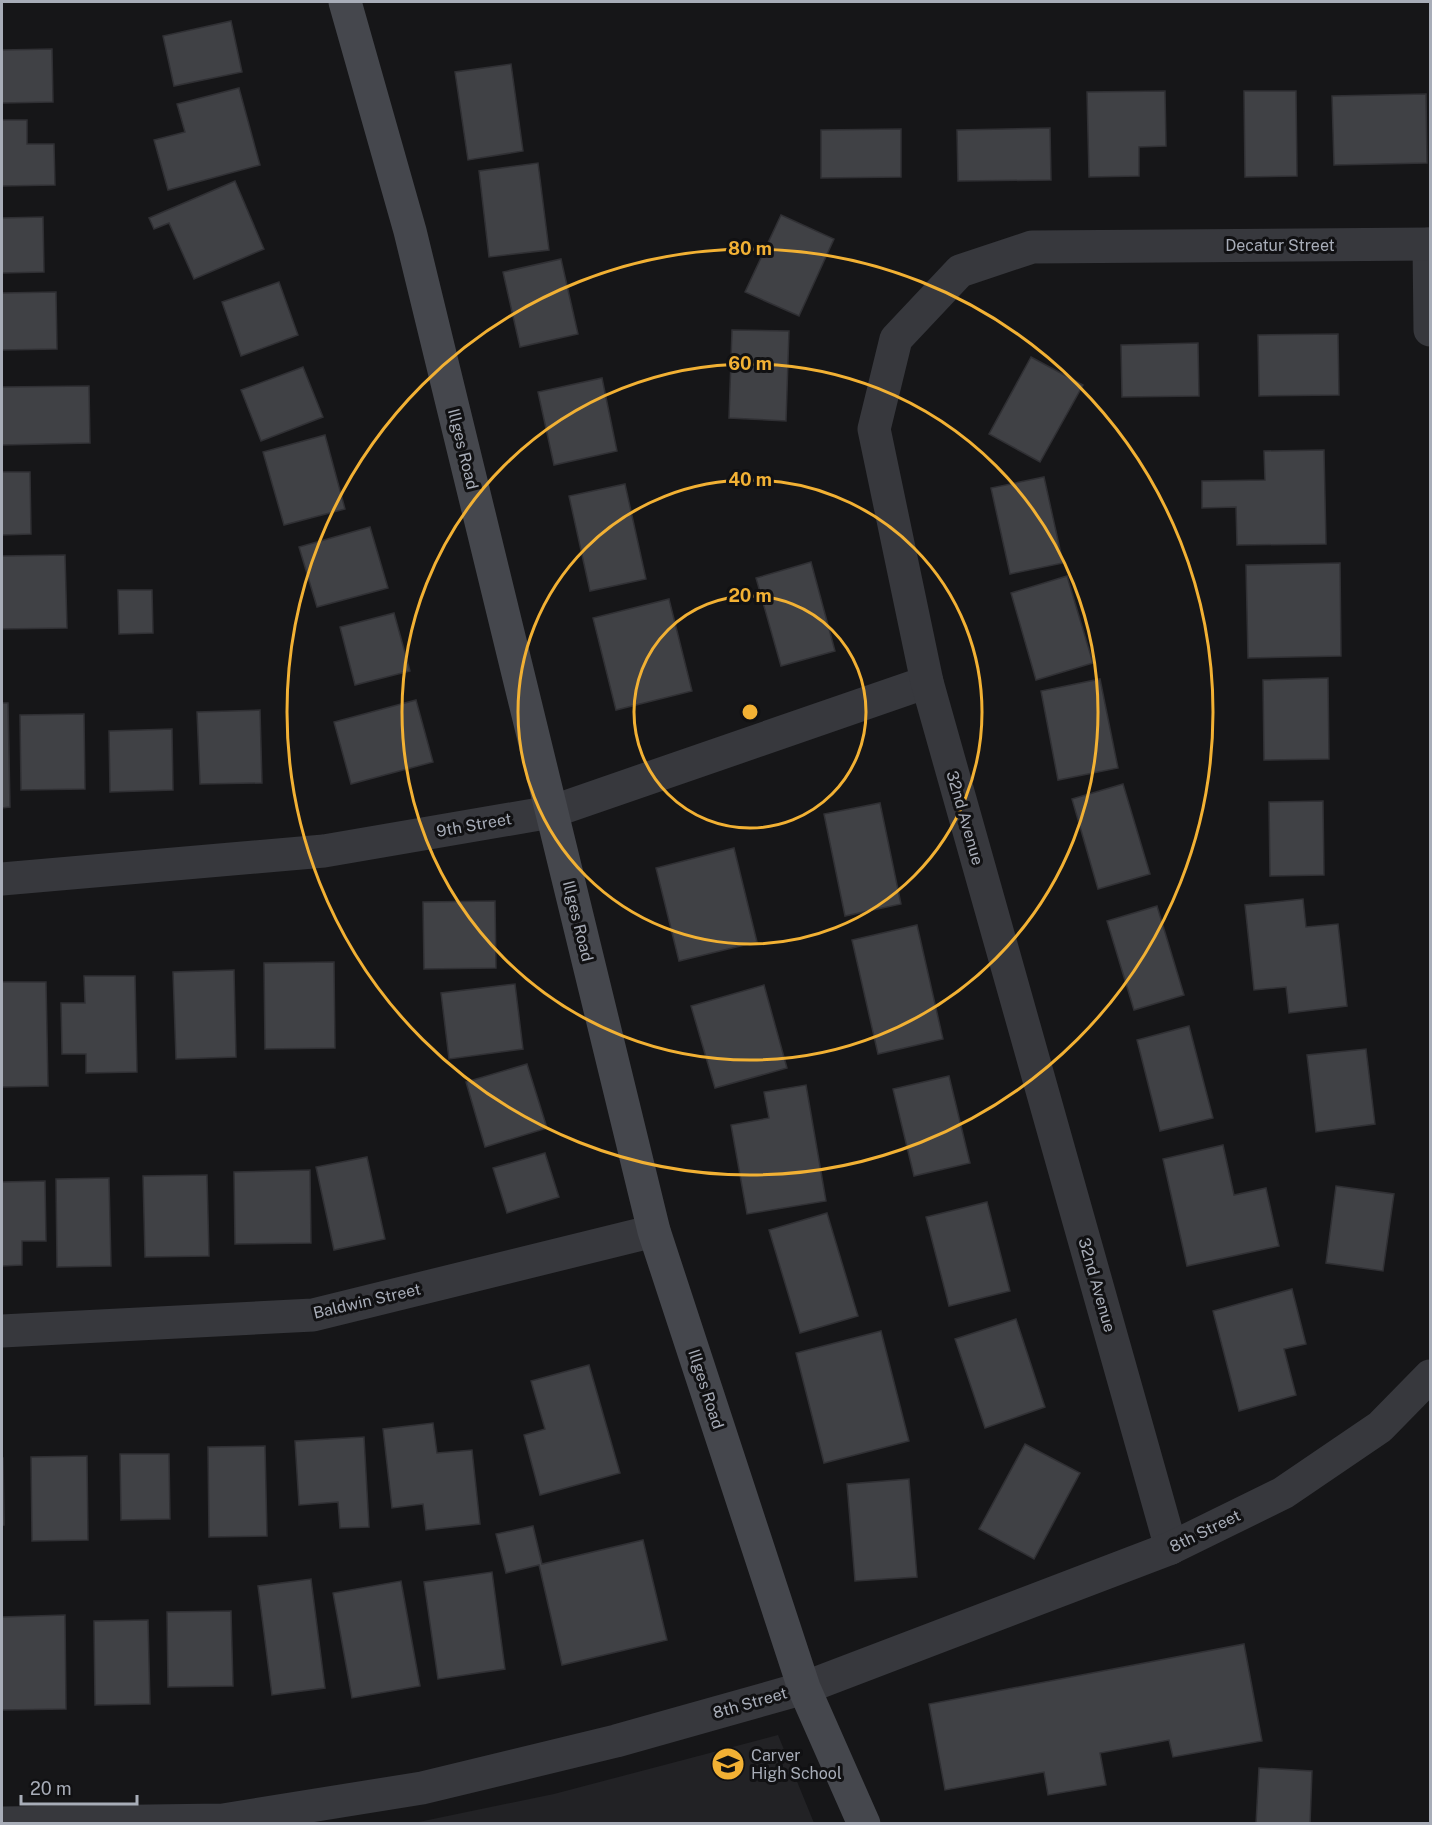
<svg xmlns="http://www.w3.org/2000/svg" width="1432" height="1825" font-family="'Public Sans',sans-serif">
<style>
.built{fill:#222225}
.building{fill:#404145;stroke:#303034;stroke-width:1.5}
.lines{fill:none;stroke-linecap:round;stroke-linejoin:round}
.street{stroke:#37383d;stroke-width:33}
.secondary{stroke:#45474d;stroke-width:33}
.ring{fill:none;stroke:#f2b134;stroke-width:3}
.labels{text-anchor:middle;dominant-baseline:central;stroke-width:6;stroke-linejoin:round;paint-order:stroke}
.street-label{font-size:16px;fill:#a8adb8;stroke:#111113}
.poi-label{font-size:16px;fill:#a8adb8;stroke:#111113;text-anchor:start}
.centre{fill:#f2b134;stroke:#111113;stroke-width:3}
.ring-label{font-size:18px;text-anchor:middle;font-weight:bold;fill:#f2b134;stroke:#111113;stroke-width:6;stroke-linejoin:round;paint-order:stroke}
</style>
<rect width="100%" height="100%" fill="#161618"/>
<!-- built -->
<path class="built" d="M 778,1735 L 814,1823 L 414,1823 L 554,1794 Z"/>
<!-- building -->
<g class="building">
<path d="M 231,21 L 242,72 L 174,86 L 163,36 Z"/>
<path d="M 52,49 L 53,102 L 2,103 L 2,50 Z"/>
<path d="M 511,64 L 523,151 L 468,160 L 455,72 Z"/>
<path d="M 239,88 L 260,165 L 168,190 L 154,140 L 185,132 L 177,104 Z"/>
<path d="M 1165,91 L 1166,146 L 1139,147 L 1139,176 L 1089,177 L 1087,92 Z"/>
<path d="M 1244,91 L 1296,91 L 1297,176 L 1245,177 Z"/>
<path d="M 1426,94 L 1427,163 L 1334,165 L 1332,96 Z"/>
<path d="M 2,120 L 27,120 L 27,144 L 54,144 L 55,185 L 2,186 Z"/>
<path d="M 1050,128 L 1051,180 L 958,181 L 957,130 Z"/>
<path d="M 901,129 L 901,177 L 821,178 L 821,130 Z"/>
<path d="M 538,163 L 549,250 L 489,257 L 479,171 Z"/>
<path d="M 235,181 L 264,249 L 194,279 L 169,223 L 154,229 L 149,218 Z"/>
<path d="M 781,215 L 834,239 L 799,316 L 745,292 Z"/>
<path d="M 43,217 L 44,272 L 2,273 L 2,218 Z"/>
<path d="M 561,259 L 578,334 L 520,347 L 503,272 Z"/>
<path d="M 279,282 L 298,335 L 241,356 L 222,302 Z"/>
<path d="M 56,292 L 57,349 L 2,350 L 2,293 Z"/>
<path d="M 732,330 L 789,331 L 786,421 L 729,418 Z"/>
<path d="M 1338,334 L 1339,395 L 1259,396 L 1258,335 Z"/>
<path d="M 1198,343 L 1199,396 L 1122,397 L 1121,345 Z"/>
<path d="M 1031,357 L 1083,385 L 1040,462 L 989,434 Z"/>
<path d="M 303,367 L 323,417 L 261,441 L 241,390 Z"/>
<path d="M 602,378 L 617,451 L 554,465 L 538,392 Z"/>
<path d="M 89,386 L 90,443 L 2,445 L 2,387 Z"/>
<path d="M 325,435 L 345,509 L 284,525 L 263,452 Z"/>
<path d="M 1324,450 L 1326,544 L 1237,545 L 1236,507 L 1202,508 L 1202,481 L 1265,480 L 1264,451 Z"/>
<path d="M 2,472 L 30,472 L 31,534 L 2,535 Z"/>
<path d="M 1044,477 L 1063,563 L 1010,574 L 991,488 Z"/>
<path d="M 625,484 L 646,579 L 590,591 L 569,496 Z"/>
<path d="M 370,527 L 388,588 L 317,607 L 299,547 Z"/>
<path d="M 65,555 L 67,628 L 2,629 L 2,556 Z"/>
<path d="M 811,562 L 835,651 L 781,666 L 756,578 Z"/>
<path d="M 1340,563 L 1341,656 L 1248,658 L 1246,565 Z"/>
<path d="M 1067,576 L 1093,663 L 1036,680 L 1011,593 Z"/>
<path d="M 118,590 L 152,590 L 153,633 L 119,634 Z"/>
<path d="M 669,599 L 692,691 L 616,710 L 593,618 Z"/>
<path d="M 394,613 L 410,671 L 355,685 L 340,627 Z"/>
<path d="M 1328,678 L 1329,759 L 1264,760 L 1263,680 Z"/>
<path d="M 1100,679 L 1118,768 L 1058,780 L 1041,691 Z"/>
<path d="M 416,700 L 433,762 L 351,784 L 334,722 Z"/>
<path d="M 2,703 L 8,703 L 10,807 L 2,808 Z"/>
<path d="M 260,710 L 262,783 L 200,784 L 197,712 Z"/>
<path d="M 84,714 L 85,789 L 21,790 L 20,715 Z"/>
<path d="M 172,729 L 173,790 L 110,792 L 109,731 Z"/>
<path d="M 1123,784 L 1150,874 L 1098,889 L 1072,799 Z"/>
<path d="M 1323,801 L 1324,875 L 1270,876 L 1269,802 Z"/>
<path d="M 880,803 L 901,904 L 845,916 L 824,814 Z"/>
<path d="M 734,848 L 757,942 L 679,961 L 656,868 Z"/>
<path d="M 1303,899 L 1306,927 L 1338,924 L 1347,1006 L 1289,1013 L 1286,987 L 1254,990 L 1245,905 Z"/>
<path d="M 495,901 L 496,968 L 424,969 L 423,902 Z"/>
<path d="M 1157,906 L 1184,995 L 1134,1010 L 1107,921 Z"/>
<path d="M 917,925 L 943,1039 L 878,1054 L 852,940 Z"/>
<path d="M 334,962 L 335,1048 L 265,1049 L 264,963 Z"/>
<path d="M 234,970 L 236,1057 L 176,1059 L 173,972 Z"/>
<path d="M 84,976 L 135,976 L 137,1072 L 86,1073 L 86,1054 L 62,1054 L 61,1003 L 85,1003 Z"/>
<path d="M 2,982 L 46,982 L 48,1086 L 2,1087 Z"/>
<path d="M 515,984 L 523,1049 L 449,1059 L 441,993 Z"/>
<path d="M 764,985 L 787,1068 L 715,1088 L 691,1006 Z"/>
<path d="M 1189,1026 L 1213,1118 L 1160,1131 L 1137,1040 Z"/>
<path d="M 1366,1049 L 1375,1124 L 1316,1132 L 1307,1055 Z"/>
<path d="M 527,1064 L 547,1128 L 485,1147 L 466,1082 Z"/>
<path d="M 949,1076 L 970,1163 L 914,1176 L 893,1089 Z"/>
<path d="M 806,1085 L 826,1201 L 747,1214 L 731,1125 L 769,1118 L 764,1092 Z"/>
<path d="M 1223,1145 L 1234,1195 L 1266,1188 L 1279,1246 L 1187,1266 L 1163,1159 Z"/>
<path d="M 545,1153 L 559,1197 L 507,1213 L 493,1168 Z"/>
<path d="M 367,1157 L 385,1239 L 334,1250 L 316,1167 Z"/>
<path d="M 310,1170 L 311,1243 L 235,1244 L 234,1172 Z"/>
<path d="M 207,1175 L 209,1256 L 145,1257 L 143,1176 Z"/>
<path d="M 109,1178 L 111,1266 L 57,1267 L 56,1179 Z"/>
<path d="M 45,1181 L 46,1241 L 22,1241 L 22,1265 L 2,1266 L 2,1182 Z"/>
<path d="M 1336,1186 L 1394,1194 L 1383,1271 L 1326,1263 Z"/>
<path d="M 987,1202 L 1010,1291 L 949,1306 L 926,1217 Z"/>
<path d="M 827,1213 L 858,1316 L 800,1333 L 769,1230 Z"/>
<path d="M 1292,1289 L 1306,1344 L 1284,1349 L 1296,1395 L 1239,1411 L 1213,1311 Z"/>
<path d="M 1016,1319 L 1045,1407 L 985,1428 L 955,1339 Z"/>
<path d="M 881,1331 L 909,1441 L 824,1463 L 796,1353 Z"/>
<path d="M 589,1365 L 620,1473 L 540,1495 L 524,1435 L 545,1429 L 531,1381 Z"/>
<path d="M 433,1423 L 437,1453 L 472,1450 L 480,1524 L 426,1530 L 423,1504 L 392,1508 L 383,1429 Z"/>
<path d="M 364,1437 L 369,1527 L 340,1528 L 338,1502 L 299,1505 L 295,1441 Z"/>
<path d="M 1025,1444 L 1080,1473 L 1034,1559 L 979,1529 Z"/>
<path d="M 265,1446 L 267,1536 L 209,1537 L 208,1447 Z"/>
<path d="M 120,1454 L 169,1454 L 170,1519 L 121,1520 Z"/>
<path d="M 87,1456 L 88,1540 L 32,1541 L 31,1457 Z"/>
<path d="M 2,1458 L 3,1458 L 4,1525 L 2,1525 Z"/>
<path d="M 909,1479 L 917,1577 L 855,1581 L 847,1484 Z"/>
<path d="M 533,1526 L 542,1564 L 643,1540 L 667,1640 L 562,1665 L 539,1565 L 506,1573 L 496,1534 Z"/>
<path d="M 492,1572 L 505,1669 L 438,1679 L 424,1582 Z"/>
<path d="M 311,1579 L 325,1688 L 272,1695 L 258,1586 Z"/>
<path d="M 401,1581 L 420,1686 L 352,1698 L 333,1593 Z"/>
<path d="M 231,1611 L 233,1686 L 168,1687 L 167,1612 Z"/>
<path d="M 65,1615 L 66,1709 L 2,1710 L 2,1617 Z"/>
<path d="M 148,1620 L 150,1704 L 95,1705 L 94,1621 Z"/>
<path d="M 1244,1644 L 1262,1741 L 1173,1757 L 1169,1740 L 1100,1753 L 1106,1785 L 1048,1795 L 1044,1772 L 945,1790 L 929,1704 Z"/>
<path d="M 1259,1768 L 1312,1771 L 1310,1824 L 1256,1824 Z"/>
</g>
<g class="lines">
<!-- street -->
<g class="street">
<path d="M 1429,244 L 1430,330"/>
<path d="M 2,879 L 324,851 L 551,812 L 927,682"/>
<path d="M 2,1331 L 313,1315 L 654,1231"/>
<path d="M 1171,1548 L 927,682 L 874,429 L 896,339 L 960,271 L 1032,247 L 1430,244"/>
<path d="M 2,1823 L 223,1820 L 422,1788 L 616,1741 L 804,1688 L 1171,1548 L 1283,1493 L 1380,1427 L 1430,1376"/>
</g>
<!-- secondary -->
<path class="secondary" d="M 345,2 L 410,231 L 654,1231 L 804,1688 L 864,1824"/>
</g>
<!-- distance rings -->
<g class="ring">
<circle cx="750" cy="712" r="116"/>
<circle cx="750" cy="712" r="232"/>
<circle cx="750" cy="712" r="348"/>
<circle cx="750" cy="712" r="463"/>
</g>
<!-- icons -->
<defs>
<g id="school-disc" transform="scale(1.725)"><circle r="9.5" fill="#f2b134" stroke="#111113"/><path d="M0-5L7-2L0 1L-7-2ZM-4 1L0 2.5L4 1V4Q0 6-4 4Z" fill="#111"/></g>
</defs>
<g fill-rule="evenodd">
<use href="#school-disc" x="728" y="1764"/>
</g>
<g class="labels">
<!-- street labels -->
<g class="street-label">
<text x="1280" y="245">Decatur Street</text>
<text transform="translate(463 449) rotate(76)">Illges Road</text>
<text transform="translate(965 818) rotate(74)">32nd Avenue</text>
<text transform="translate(474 825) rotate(-10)">9th Street</text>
<text transform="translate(578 921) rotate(76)">Illges Road</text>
<text transform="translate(1097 1285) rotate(74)">32nd Avenue</text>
<text transform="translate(367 1301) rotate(-13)">Baldwin Street</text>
<text transform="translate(706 1389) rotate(72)">Illges Road</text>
<text transform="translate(1205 1531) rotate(-26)">8th Street</text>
<text transform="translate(750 1703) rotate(-16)">8th Street</text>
</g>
<!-- poi labels -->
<g class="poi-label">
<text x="751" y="1755">Carver<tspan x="751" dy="18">High School</tspan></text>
</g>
</g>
<circle cx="750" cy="712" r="9" class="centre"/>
<g class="ring-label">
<text x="750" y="255">80 m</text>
<text x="750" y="370">60 m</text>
<text x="750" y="486">40 m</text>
<text x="750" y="602">20 m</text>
</g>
<!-- border -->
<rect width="1432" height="1825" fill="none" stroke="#a8adb8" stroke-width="6"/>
<!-- scale -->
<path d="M21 1795v9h116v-9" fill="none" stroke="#a8adb8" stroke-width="3"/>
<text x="30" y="1795" font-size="18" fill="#a8adb8" stroke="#111113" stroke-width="4.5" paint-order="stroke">20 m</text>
</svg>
